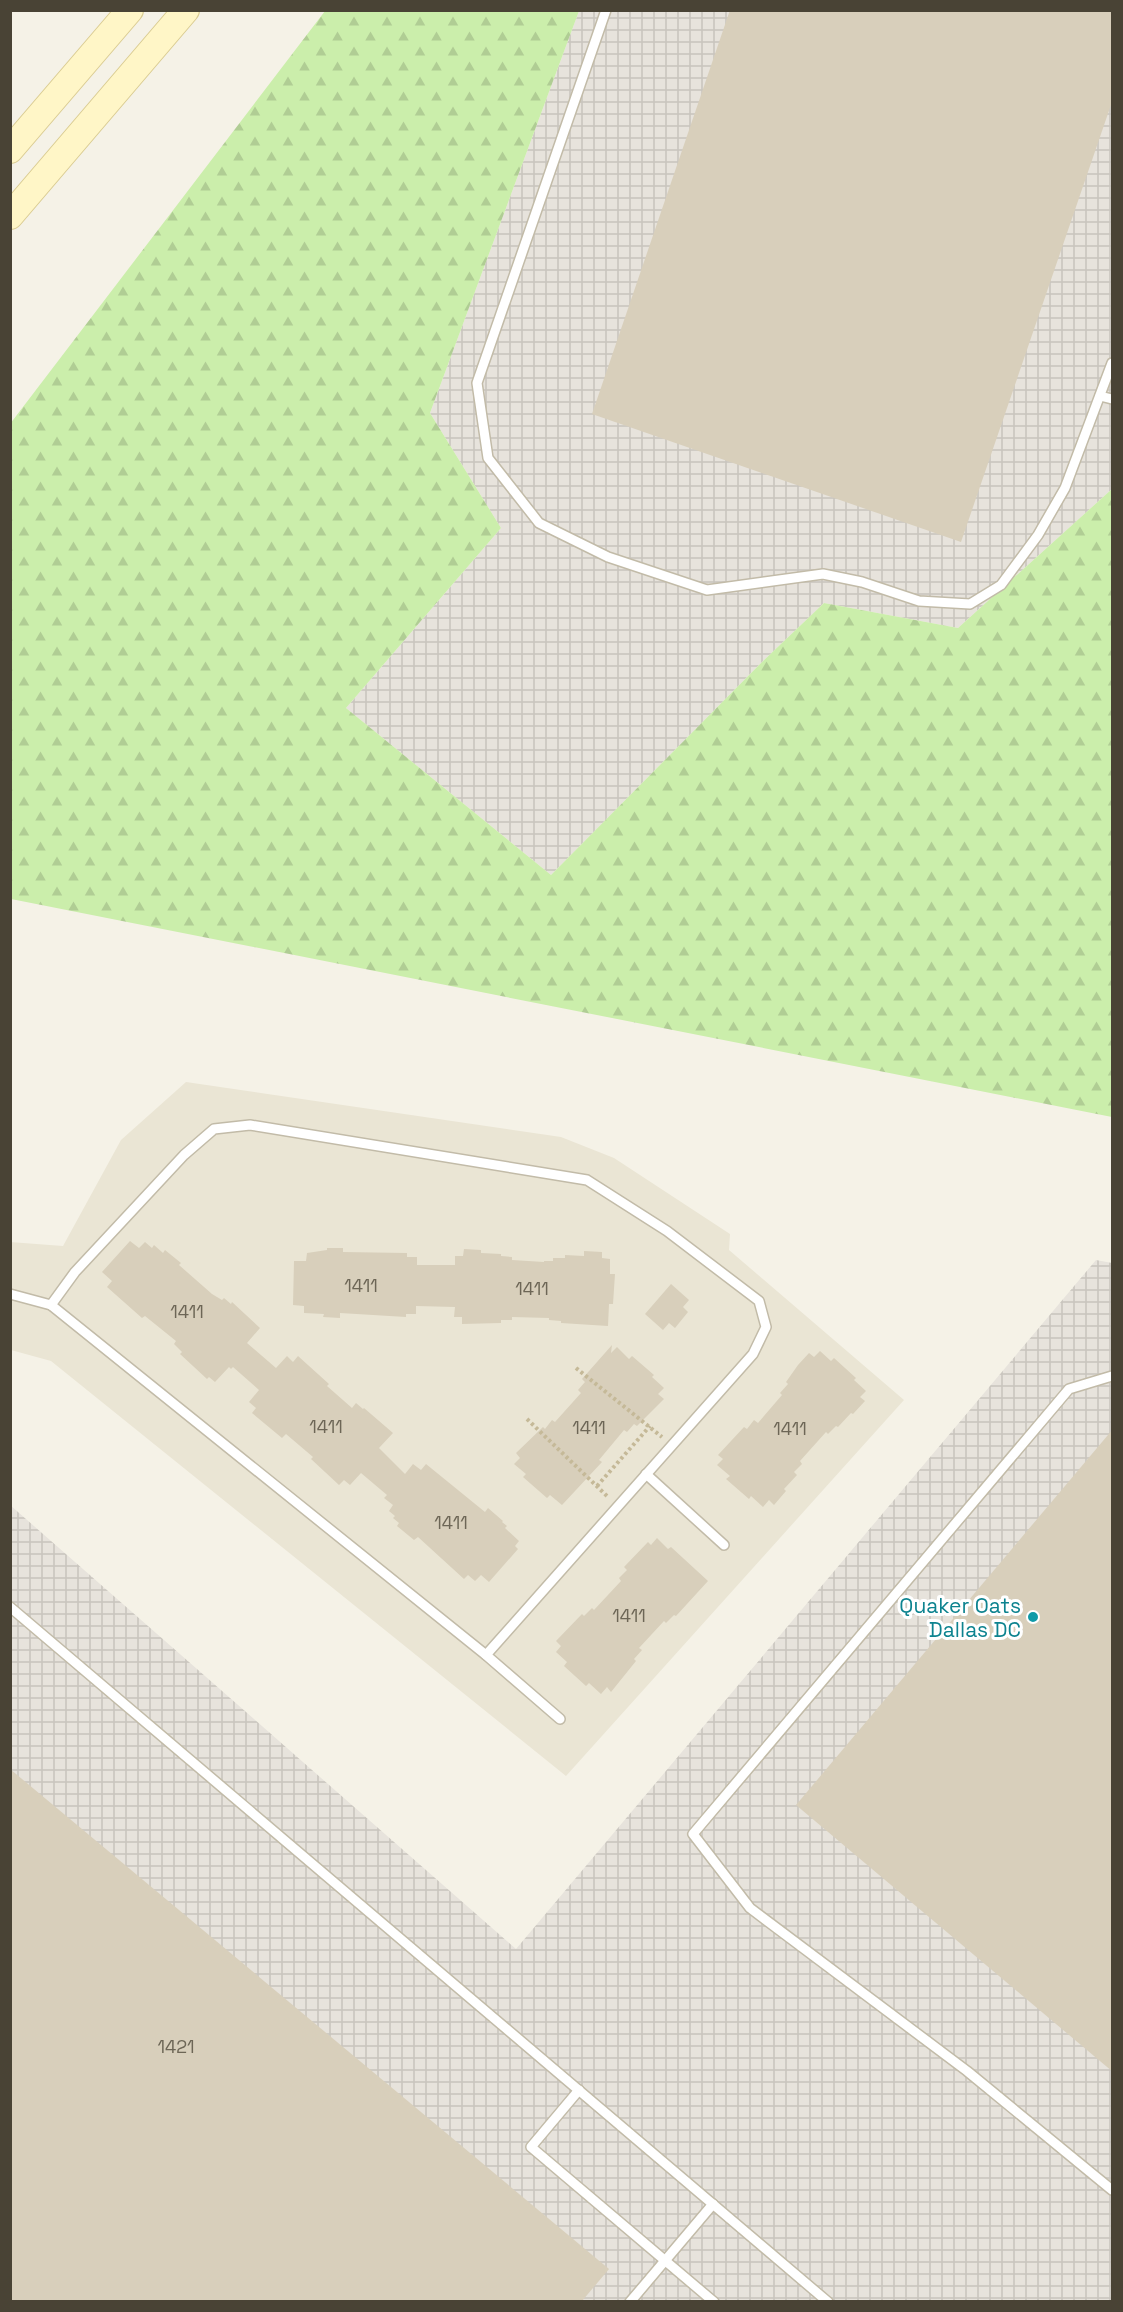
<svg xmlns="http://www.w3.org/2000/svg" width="1123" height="2312" font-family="'Space Grotesk',sans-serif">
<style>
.residential{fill:#eae5d4}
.industrial{fill:url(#industrial-grid)}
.forest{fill:url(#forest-firs)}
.building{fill:#d8cfbb}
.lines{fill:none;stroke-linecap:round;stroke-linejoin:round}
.service-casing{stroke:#c2bba8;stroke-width:12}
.secondary-casing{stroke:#dacc92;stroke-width:28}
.path{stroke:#c5b998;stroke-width:4;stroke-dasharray:3 3;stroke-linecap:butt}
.service{stroke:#fff;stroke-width:9}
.secondary{stroke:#fff6c7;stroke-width:26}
.culture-dot{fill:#0f9aa8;stroke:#fff;stroke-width:2}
.labels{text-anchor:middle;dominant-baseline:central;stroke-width:6;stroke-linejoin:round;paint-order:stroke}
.number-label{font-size:18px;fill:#6d6656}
.culture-label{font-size:21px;fill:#0d838f;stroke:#fff;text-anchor:end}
</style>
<defs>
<pattern id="industrial-grid" width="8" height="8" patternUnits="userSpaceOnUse" patternTransform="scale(1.5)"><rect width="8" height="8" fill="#e7e3dc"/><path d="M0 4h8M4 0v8" fill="none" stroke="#c8c4bd"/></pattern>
<pattern id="forest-firs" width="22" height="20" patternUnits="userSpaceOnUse" patternTransform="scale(1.5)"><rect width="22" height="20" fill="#cbeeab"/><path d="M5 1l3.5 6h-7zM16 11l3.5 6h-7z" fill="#b0cd94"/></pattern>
</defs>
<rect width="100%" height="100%" fill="#f5f2e7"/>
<!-- residential -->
<path class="residential" d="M 186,1082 L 561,1137 L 614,1158 L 730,1234 L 729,1250 L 904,1400 L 566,1776 L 51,1361 L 11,1350 L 10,1242 L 63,1246 L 121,1140 Z"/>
<!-- industrial -->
<g class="industrial">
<path d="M 579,11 L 1112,11 L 1112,489 L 958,628 L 824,603 L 760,664 L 551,875 L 346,708 L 501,528 L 430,413 Z"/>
<path d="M 1096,1260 L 1112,1263 L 1112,2301 L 11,2301 L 10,1505 L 516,1949 Z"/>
</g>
<!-- forest -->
<path class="forest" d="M 325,11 L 579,11 L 430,413 L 501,528 L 346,708 L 551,875 L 760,664 L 824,603 L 958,628 L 1112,489 L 1112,1117 L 11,899 L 10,424 Z"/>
<!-- building -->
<g class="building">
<path d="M 730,10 L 1113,10 L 1113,99 L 961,542 L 592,414 Z"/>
<path d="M 130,1241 L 139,1248 L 145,1242 L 152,1248 L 154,1245 L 163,1253 L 165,1250 L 181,1263 L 179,1265 L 212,1294 L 222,1300 L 224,1298 L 231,1304 L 232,1302 L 260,1328 L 247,1343 L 276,1368 L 287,1356 L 293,1362 L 298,1356 L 329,1384 L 327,1386 L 352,1408 L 356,1403 L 363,1409 L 364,1408 L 393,1433 L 379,1448 L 405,1474 L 413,1464 L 421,1470 L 426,1464 L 485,1512 L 488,1508 L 503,1521 L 502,1522 L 507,1526 L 505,1528 L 519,1541 L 515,1546 L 518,1549 L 489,1582 L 481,1575 L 475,1581 L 468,1575 L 464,1579 L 418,1537 L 414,1540 L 397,1526 L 399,1523 L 393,1518 L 395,1516 L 389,1511 L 393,1505 L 384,1498 L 387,1495 L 361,1473 L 350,1485 L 344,1480 L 339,1485 L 311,1459 L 313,1457 L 286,1434 L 282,1438 L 252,1413 L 256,1408 L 249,1402 L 259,1390 L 233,1367 L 231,1369 L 229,1367 L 215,1382 L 209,1377 L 207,1379 L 180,1354 L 182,1352 L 174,1344 L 176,1341 L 145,1316 L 142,1318 L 107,1287 L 112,1281 L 102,1272 Z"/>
<path d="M 327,1248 L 343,1248 L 343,1252 L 407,1253 L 407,1257 L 417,1257 L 417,1265 L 455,1265 L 455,1256 L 463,1256 L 464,1249 L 481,1250 L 481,1253 L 501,1254 L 501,1256 L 512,1257 L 512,1260 L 544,1262 L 544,1261 L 553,1261 L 553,1258 L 565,1258 L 565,1255 L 584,1256 L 584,1251 L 602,1252 L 602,1258 L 610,1259 L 610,1274 L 615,1274 L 613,1304 L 609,1304 L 608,1326 L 561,1323 L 561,1321 L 549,1320 L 549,1318 L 512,1317 L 512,1320 L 501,1320 L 501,1323 L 462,1324 L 462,1317 L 454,1317 L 455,1307 L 416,1306 L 416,1314 L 406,1314 L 406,1317 L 340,1313 L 340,1318 L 323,1317 L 324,1314 L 304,1313 L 304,1306 L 293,1305 L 294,1261 L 306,1261 L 307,1253 L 327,1250 Z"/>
<path d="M 671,1284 L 689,1300 L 683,1307 L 688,1312 L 675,1328 L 669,1323 L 663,1330 L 645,1314 Z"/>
<path d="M 612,1345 L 611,1353 L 617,1347 L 629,1359 L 632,1356 L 654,1375 L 652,1377 L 664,1388 L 658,1394 L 664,1399 L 637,1426 L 634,1424 L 627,1432 L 624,1430 L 599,1460 L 602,1462 L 562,1505 L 550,1495 L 547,1498 L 523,1477 L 526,1474 L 514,1464 L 520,1458 L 516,1453 L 543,1427 L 545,1429 L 552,1420 L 555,1422 L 581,1393 L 578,1390 L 585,1382 L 582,1379 Z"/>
<path d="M 820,1351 L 831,1361 L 834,1358 L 856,1378 L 854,1380 L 866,1391 L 860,1397 L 865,1401 L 853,1414 L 851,1413 L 838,1427 L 836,1426 L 828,1434 L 826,1432 L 800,1461 L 802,1464 L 794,1472 L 797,1475 L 784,1489 L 786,1491 L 774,1505 L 769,1500 L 763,1507 L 751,1496 L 749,1499 L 726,1479 L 730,1476 L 717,1465 L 723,1459 L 718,1455 L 744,1427 L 747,1429 L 754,1420 L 758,1423 L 782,1395 L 780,1393 L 788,1384 L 786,1382 L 798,1365 L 809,1353 L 814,1357 Z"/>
<path d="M 1113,1429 L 1113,2072 L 796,1805 Z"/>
<path d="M 657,1538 L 668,1549 L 671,1547 L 708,1581 L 676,1616 L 674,1615 L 666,1623 L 664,1621 L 639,1648 L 642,1650 L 634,1659 L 636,1661 L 611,1692 L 607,1687 L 601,1694 L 589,1683 L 586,1686 L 564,1666 L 567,1662 L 556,1652 L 561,1646 L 556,1641 L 582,1614 L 584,1616 L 592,1608 L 594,1610 L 621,1581 L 619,1578 L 627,1570 L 624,1567 L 648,1542 L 651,1545 Z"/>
<path d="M 10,1769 L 609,2269 L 582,2301 L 10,2301 Z"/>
</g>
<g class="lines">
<!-- service casing -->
<g class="service-casing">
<g id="service">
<path d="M 606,10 L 477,383 L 488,458 L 539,523 L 608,557 L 707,590 L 823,574 L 862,582 L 919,601 L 970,604 L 1001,585 L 1038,535 L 1065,488 L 1112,363"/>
<path d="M 1100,396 L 1112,399"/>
<path d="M 10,1294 L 51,1305 L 486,1655 L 560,1719"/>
<path d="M 51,1305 L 75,1272 L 184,1155 L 214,1129 L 250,1125 L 587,1180 L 667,1231 L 759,1301 L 766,1327 L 753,1354 L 486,1655"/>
<path d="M 1112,1376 L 1069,1389 L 693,1834 L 750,1908 L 967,2071 L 1112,2190"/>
<path d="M 646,1474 L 724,1545"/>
<path d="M 10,1607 L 828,2302"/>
<path d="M 579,2090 L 531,2147 L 714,2302"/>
<path d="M 630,2302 L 713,2204"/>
</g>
</g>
<!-- secondary casing -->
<g class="secondary-casing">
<g id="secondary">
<path d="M 10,150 L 130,10"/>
<path d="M 10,216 L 186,10"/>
</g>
</g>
<!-- path -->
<g class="path">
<path d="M 576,1368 L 662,1437"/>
<path d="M 527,1419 L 608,1497"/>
<path d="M 597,1486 L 650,1426"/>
</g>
<!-- service -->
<use href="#service" class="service"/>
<!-- secondary -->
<use href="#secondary" class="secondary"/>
</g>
<!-- markers -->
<circle class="culture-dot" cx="1033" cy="1617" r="6"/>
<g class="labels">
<!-- number labels -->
<g class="number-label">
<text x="361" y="1285">1411</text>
<text x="532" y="1288">1411</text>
<text x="187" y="1311">1411</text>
<text x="326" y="1426">1411</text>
<text x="589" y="1427">1411</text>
<text x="790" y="1428">1411</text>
<text x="451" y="1522">1411</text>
<text x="629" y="1615">1411</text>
<text x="176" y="2046">1421</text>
</g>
<!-- culture labels -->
<g class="culture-label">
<text x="1021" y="1605">Quaker Oats<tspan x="1021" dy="24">Dallas DC</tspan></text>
</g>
</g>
<!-- border -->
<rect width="1123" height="2312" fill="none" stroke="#494335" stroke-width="24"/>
</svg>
